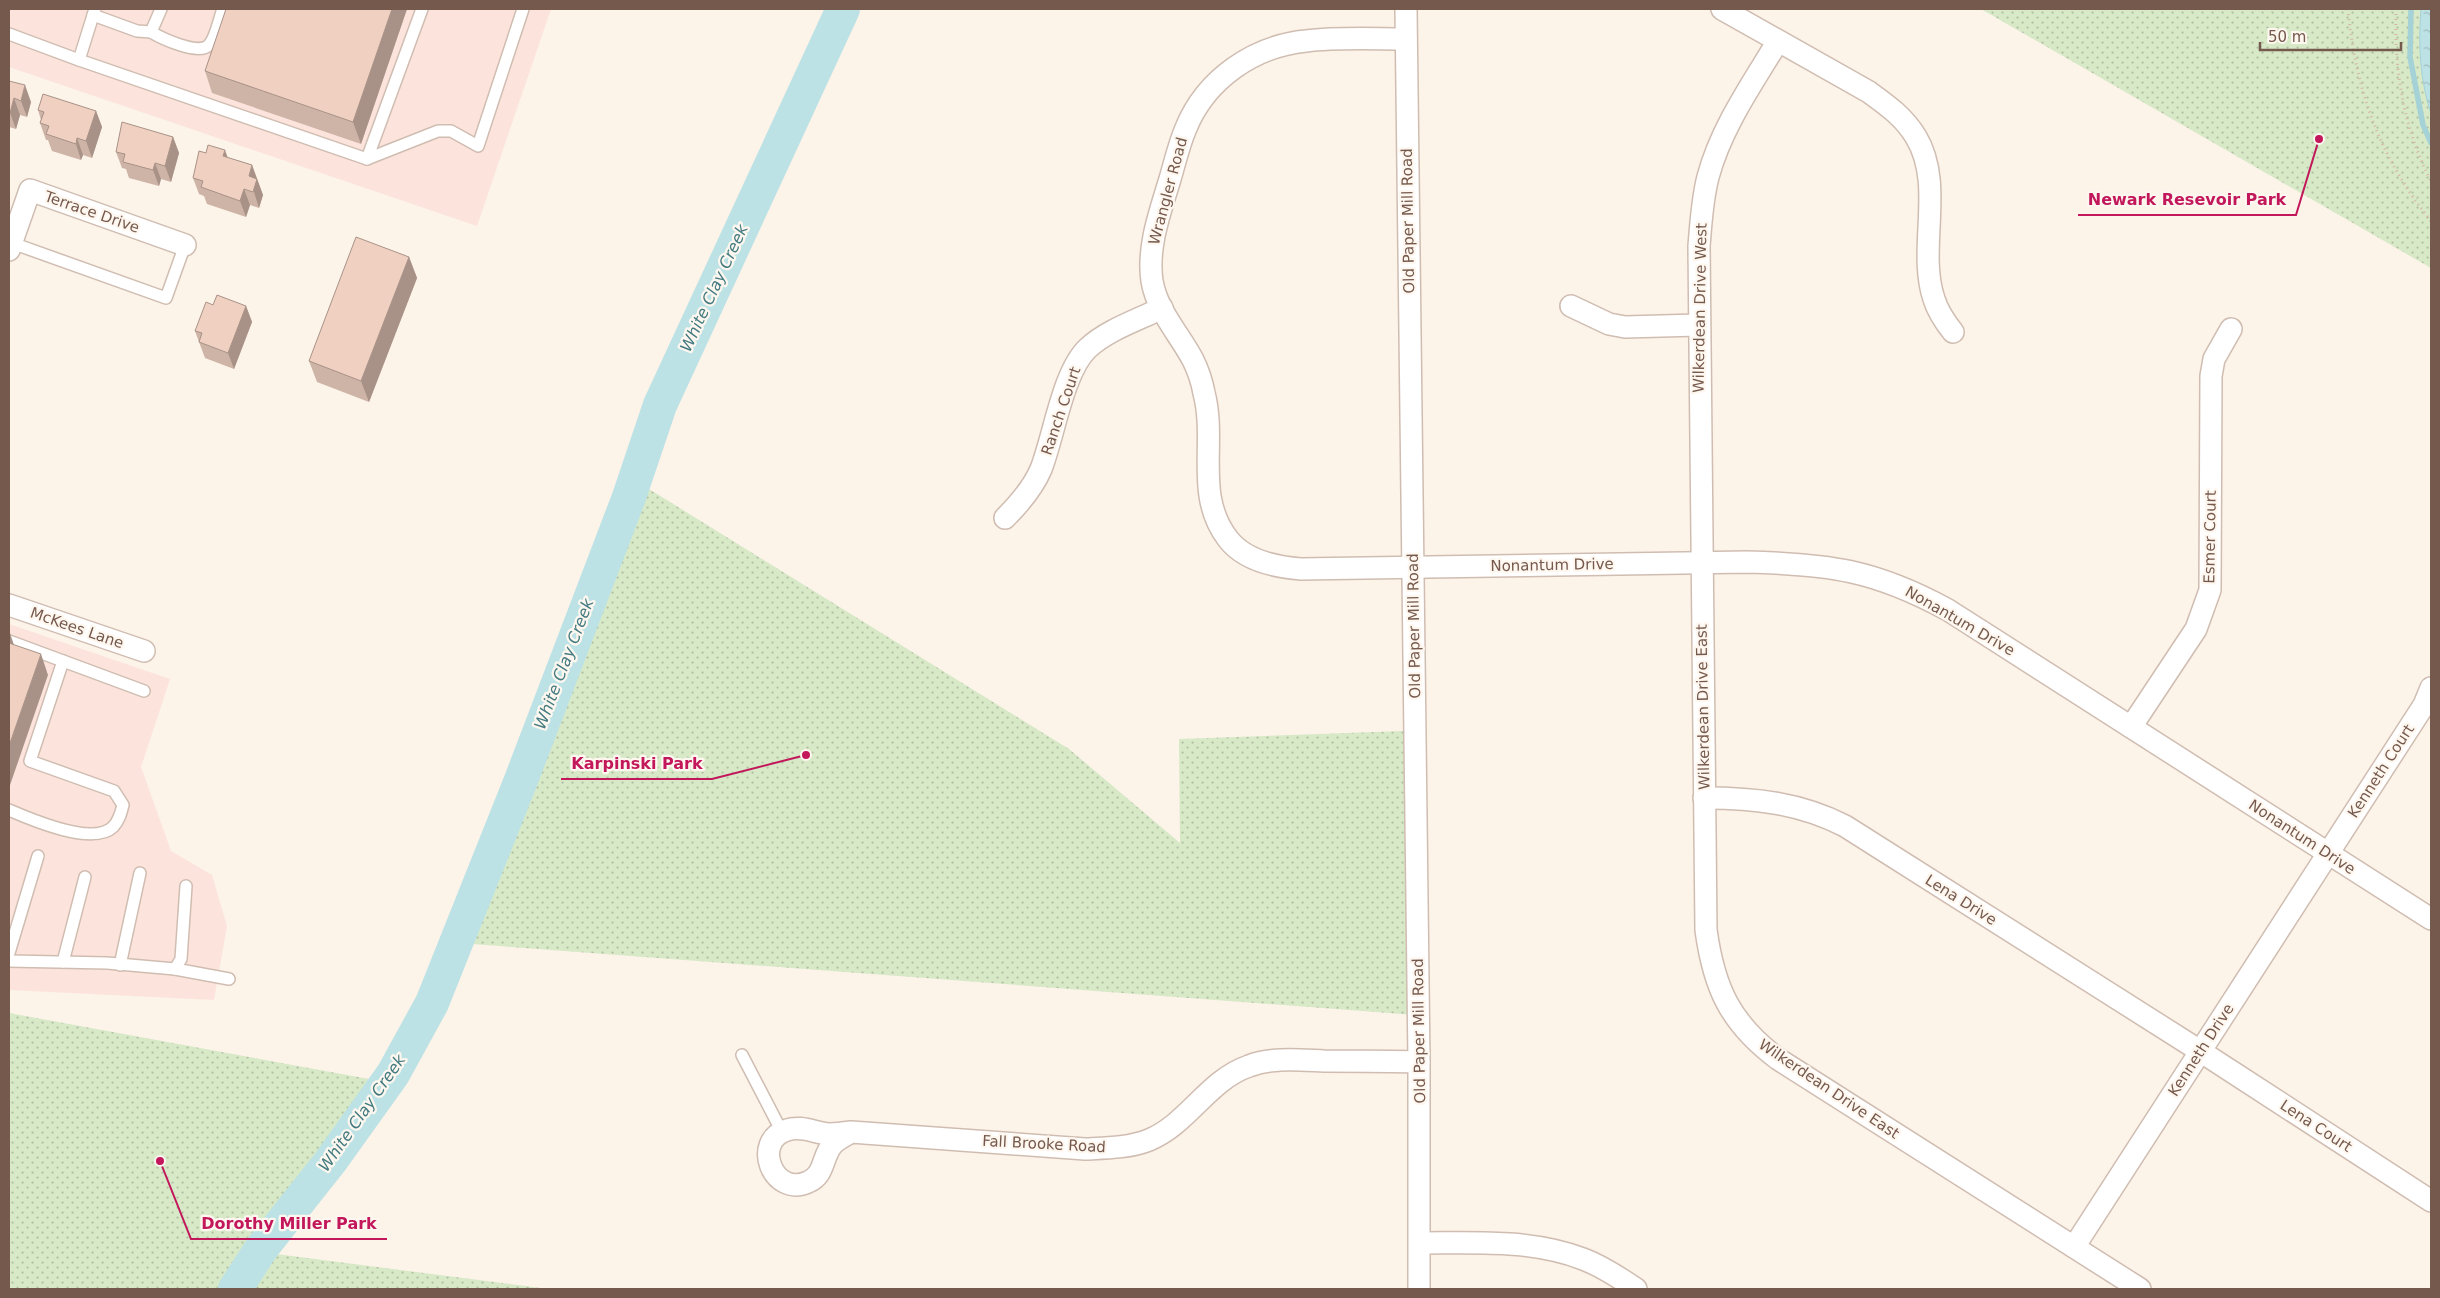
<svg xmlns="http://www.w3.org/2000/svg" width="2440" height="1298" font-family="'DejaVu Sans',sans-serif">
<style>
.commercial{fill:#fce4dd}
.green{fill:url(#green-dots)}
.water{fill:url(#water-ripples);stroke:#a4d2d7}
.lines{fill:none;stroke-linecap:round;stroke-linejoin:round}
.stream{stroke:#a4d2d7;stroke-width:5.5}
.river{stroke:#bde2e5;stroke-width:34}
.lane-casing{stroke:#d0bdb1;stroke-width:14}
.street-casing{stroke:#d0bdb1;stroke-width:24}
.path{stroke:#d6b4a4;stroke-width:3;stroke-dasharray:1 4;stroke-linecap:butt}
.lane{stroke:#fff;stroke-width:11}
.street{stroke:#fff;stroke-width:21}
.wall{fill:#ceb4a6}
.shaded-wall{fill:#a89287}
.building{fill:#f0d1c1;stroke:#a89287}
.labels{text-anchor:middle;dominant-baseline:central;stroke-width:4.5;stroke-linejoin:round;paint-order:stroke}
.street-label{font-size:15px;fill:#76594d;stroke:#fef7ef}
.water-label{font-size:16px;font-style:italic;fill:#437b81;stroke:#fef7ef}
.leader{fill:none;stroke:#c2185b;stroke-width:2}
.callout-dot{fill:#c2185b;stroke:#fef7ef;stroke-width:2}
.callout-label{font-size:16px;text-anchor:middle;font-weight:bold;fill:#c2185b;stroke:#fef7ef;stroke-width:4.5;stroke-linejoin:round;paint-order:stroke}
</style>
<defs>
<pattern id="green-dots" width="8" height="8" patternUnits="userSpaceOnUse" patternTransform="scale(1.25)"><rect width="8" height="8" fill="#d7e9c7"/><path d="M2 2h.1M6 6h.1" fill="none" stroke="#b3c0a4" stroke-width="1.8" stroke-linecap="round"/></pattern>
<pattern id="water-ripples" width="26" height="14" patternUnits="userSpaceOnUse" patternTransform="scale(1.25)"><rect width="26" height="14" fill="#bde2e5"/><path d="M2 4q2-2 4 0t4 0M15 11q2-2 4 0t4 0" fill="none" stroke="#9ebabc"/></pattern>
</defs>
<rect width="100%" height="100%" fill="#fcf3e9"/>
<!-- commercial -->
<g class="commercial">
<path d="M 9,9 L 551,9 L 477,226 L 9,67 Z"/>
<path d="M 9,624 L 170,679 L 141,767 L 171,851 L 212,875 L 227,926 L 214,1000 L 9,990 Z"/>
</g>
<!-- green -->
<g class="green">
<path d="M 1981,9 L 2431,9 L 2431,268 Z"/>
<path d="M 649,489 L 1069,749 L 1180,843 L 1179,739 L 1403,731 L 1415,1015 L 472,944 L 542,733 L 565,676 L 607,598 L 629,542 L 640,504 Z"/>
<path d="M 9,1013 L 369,1079 L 225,1289 L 9,1289 Z"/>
<path d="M 276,1254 L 548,1289 L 251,1289 Z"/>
</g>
<!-- water -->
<path class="water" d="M 2421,9 L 2431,9 L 2431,114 C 2420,79 2418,46 2421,9 Z"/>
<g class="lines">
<!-- stream -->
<path class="stream" d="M 2411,9 L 2410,57 L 2423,125 L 2431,143"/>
<!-- river -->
<path class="river" d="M 235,1289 L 261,1249 L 330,1162 L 393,1074 L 432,1003 L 521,780 L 629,497 L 660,405 L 843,9"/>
<!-- lane casing -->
<g class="lane-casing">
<g id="lane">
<path d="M 95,9 L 79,60 L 367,159 L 438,131 L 451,131 L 478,146 L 523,9"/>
<path d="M 93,15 L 137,31 L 151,32 L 161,9"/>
<path d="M 151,32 C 161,38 199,56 209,45 C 216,37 219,19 223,9"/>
<path d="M 9,34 L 79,60"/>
<path d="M 367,159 L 422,9"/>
<path d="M 12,243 L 166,298 L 185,245"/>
<path d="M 9,641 L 144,691"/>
<path d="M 9,810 C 32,820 93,846 113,827 C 119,821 121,813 123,805 L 114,791 L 30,761 L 63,661"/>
<path d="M 9,953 L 38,856"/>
<path d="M 9,961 L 107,963 L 175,969 L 181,959 L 186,886"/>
<path d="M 63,962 L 85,877"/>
<path d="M 120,965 L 140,873"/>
<path d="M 175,969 L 229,979"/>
<path d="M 742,1055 L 782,1132"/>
</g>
</g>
<!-- street casing -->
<g class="street-casing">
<g id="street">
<path d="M 1406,9 L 1419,1062 L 1419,1289"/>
<path d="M 1722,9 L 1869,92 C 1887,105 1904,117 1916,137 C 1945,185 1917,249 1934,299 C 1938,312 1945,322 1953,332"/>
<path d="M 1406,39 C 1373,39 1338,37 1306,41 C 1254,46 1206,79 1186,128 C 1179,144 1175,162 1170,179 C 1160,212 1147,247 1152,281 C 1157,311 1180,335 1193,360 C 1198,370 1202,382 1204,393 C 1217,443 1194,495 1228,539 C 1245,561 1275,567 1301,569 L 1747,562 C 1829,564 1875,570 1948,610 L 2431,919"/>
<path d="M 1778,41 C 1752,84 1721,128 1708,177 C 1702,200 1701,223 1699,246 L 1706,930 C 1714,988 1730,1023 1778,1059 L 2140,1289"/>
<path d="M 9,250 L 30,190 L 185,245"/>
<path d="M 1571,306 L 1609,324 L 1625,327 L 1698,325"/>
<path d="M 1005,518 C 1020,503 1033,488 1041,469 C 1054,436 1063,371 1088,348 C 1107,330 1138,320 1162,308"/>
<path d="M 9,605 L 144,651"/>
<path d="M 2131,727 L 2196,629 L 2210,590 L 2211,376 L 2214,359 L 2231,329"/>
<path d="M 1704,798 C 1755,798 1800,803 1845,826 L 2200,1051 L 2431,1201"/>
<path d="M 851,1132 C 845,1136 837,1139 832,1145 C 822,1157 825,1175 808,1182 C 773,1198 751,1141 787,1130 C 801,1125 815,1133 829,1134 C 836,1134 844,1133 851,1132 L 1085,1149 C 1106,1148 1129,1148 1149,1140 C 1188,1124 1208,1080 1249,1066 C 1272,1057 1300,1060 1324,1061 C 1356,1061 1388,1061 1419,1062"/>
<path d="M 1420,1243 C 1474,1243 1531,1239 1583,1259 C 1602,1266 1620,1278 1636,1289"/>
<path d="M 2074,1247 L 2424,705 L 2431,688"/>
</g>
</g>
<!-- path -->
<g class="path">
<path d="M 2348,9 C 2356,91 2379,156 2431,221"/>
<path d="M 2396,9 C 2394,68 2403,128 2431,181"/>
</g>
<!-- lane -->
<use href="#lane" class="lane"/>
<!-- street -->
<use href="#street" class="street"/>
</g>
<!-- wall -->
<g class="wall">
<path d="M 407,9 L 361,144 L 212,93 L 205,71 Z"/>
<path d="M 9,81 L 31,102 L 27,117 L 20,115 L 16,129 L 9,127 Z"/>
<path d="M 38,110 L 96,111 L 102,127 L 92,158 L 83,155 L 81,160 L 52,151 L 48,140 L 46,140 L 40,123 L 41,120 Z"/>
<path d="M 173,137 L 179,153 L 171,182 L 161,179 L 159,186 L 129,178 L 126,169 L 122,168 L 116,152 Z"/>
<path d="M 206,153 L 228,158 L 252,165 L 263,195 L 259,208 L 250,205 L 246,217 L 207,204 L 204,196 L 199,194 L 193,178 Z"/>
<path d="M 409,257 L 417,278 L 369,402 L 317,382 L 309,361 Z"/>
<path d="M 213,305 L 246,306 L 252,322 L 234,369 L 205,358 L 199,342 L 195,331 Z"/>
</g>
<!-- shaded-wall -->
<g class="shaded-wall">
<path d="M 392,9 L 407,9 L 361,144 L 353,122 Z"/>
<path d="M 25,85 L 31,102 L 27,117 L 21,101 Z"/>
<path d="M 14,98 L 20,115 L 16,129 L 10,113 Z"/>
<path d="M 96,111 L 102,127 L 92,158 L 86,141 Z"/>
<path d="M 173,137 L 179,153 L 171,182 L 165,166 Z"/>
<path d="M 77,138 L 83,155 L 81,160 L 76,144 Z"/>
<path d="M 225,150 L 231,167 L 223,156 Z"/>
<path d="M 155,163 L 161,179 L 159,186 L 153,170 Z"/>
<path d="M 252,165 L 263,195 L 259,208 L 249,176 Z"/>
<path d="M 244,189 L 250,205 L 246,217 L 240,201 Z"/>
<path d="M 409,257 L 417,278 L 369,402 L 361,381 Z"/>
<path d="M 246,306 L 252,322 L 234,369 L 228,353 Z"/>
<path d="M 10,633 L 17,654 L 9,648 L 9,636 Z"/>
<path d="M 41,654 L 48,675 L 9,788 L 9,746 Z"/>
</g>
<!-- building -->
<g class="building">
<path d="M 226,9 L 392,9 L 353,122 L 205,71 Z"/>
<path d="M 9,81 L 25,85 L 21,101 L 14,98 L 10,113 L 9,112 Z"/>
<path d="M 43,94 L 96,111 L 86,141 L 77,138 L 76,144 L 46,134 L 49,126 L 40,123 L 44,112 L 38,110 Z"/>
<path d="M 122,122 L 173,137 L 165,166 L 155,163 L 153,170 L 123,162 L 125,154 L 116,152 Z"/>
<path d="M 208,145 L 225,150 L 223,156 L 252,165 L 249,176 L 257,179 L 253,192 L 244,189 L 240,201 L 201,187 L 203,181 L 193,178 L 199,151 L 206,153 Z"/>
<path d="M 356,237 L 409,257 L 361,381 L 309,361 Z"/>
<path d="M 217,295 L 246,306 L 228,353 L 199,342 L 202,333 L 195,331 L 206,302 L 213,305 Z"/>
<path d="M 9,643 L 41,654 L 9,746 Z"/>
</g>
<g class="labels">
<!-- street labels -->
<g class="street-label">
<text transform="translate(1168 191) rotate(-75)">Wrangler Road</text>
<text transform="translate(92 212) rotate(19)">Terrace Drive</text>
<text transform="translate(1408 221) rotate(-91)">Old Paper Mill Road</text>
<text transform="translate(1700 308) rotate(-89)">Wilkerdean Drive West</text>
<text transform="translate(1061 411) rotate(-71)">Ranch Court</text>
<text transform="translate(2210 537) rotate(-89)">Esmer Court</text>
<text transform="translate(1552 565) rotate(-1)">Nonantum Drive</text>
<text transform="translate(1960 621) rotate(30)">Nonantum Drive</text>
<text transform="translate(1414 626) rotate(-91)">Old Paper Mill Road</text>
<text transform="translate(77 628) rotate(19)">McKees Lane</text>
<text transform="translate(1703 707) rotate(-91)">Wilkerdean Drive East</text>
<text transform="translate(2381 771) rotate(-57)">Kenneth Court</text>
<text transform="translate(2302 837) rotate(33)">Nonantum Drive</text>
<text transform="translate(1961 900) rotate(32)">Lena Drive</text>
<text transform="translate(1419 1031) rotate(-91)">Old Paper Mill Road</text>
<text transform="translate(2201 1050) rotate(-57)">Kenneth Drive</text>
<text transform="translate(1829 1089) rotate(34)">Wilkerdean Drive East</text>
<text transform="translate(2316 1126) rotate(33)">Lena Court</text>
<text transform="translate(1044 1144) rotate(3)">Fall Brooke Road</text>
</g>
<!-- water labels -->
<g class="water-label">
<text transform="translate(714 288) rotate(-65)">White Clay Creek</text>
<text transform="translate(564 664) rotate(-69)">White Clay Creek</text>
<text transform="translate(362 1113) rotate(-55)">White Clay Creek</text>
</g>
</g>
<!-- callouts -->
<path class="leader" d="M2319 139L2296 215H2078M806 755L712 779H561M160 1161L191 1239H387"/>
<g class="callout-dot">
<circle cx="2319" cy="139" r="5"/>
<circle cx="806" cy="755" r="5"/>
<circle cx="160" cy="1161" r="5"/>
</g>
<g class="callout-label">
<text x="2187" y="205">Newark Resevoir Park</text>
<text x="637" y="769">Karpinski Park</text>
<text x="289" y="1229">Dorothy Miller Park</text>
</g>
<!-- border -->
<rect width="2440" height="1298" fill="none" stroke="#76594d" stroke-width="20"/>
<!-- scale -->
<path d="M2260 42v8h141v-8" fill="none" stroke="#76594d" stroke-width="2.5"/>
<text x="2268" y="42" font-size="15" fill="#76594d" stroke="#fef7ef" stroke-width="4" paint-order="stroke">50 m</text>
</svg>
